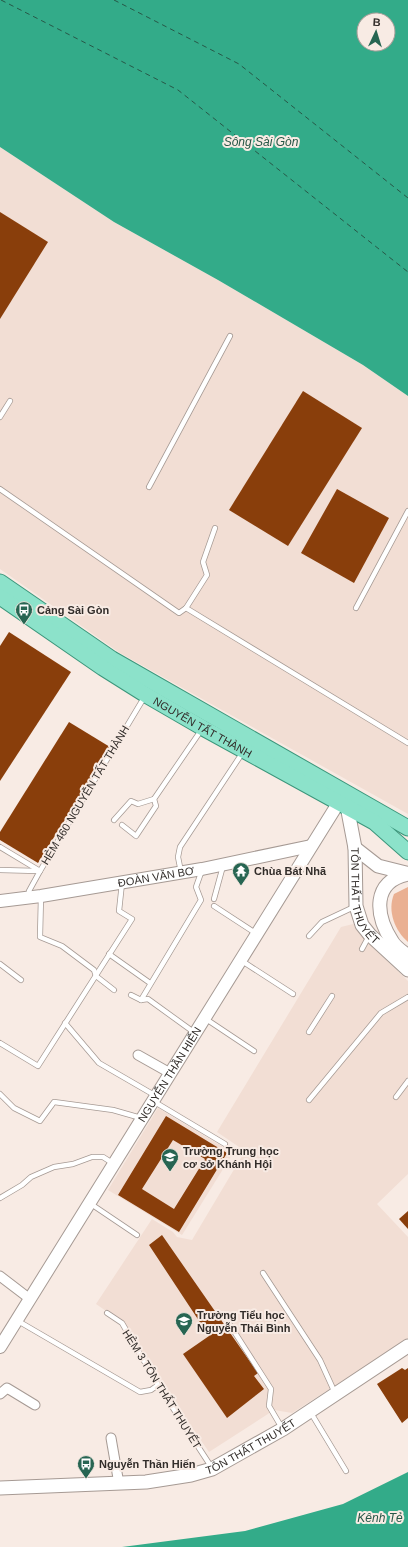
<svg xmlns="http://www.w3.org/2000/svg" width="408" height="1547" font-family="Arial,sans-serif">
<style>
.built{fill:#f2ded4}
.green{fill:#eab092}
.water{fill:#33ab89;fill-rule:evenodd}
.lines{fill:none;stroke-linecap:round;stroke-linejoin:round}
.ferry{stroke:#275747;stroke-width:1;stroke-dasharray:5 4;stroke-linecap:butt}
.building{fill:#893e0b;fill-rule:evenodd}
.service-casing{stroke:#a69a94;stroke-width:6}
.minor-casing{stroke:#a69a94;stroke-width:11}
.tertiary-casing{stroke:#a69a94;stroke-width:14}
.secondary-casing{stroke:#a69a94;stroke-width:15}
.primary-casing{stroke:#3b967b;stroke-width:17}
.service{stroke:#fff;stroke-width:4.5}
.minor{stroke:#fff;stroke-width:9}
.tertiary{stroke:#fff;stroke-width:12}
.secondary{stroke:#fff;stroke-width:13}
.primary{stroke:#8ce2ca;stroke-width:15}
.labels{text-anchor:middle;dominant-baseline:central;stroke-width:4;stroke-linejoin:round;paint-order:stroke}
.poi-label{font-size:11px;font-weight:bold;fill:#322d2a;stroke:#f8ebe4;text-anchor:start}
.street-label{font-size:11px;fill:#322d2a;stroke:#f8ebe4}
.water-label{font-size:12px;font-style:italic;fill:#275747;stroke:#f8ebe4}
</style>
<rect width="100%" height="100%" fill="#f8ebe4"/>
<!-- built -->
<g class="built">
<path d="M 0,147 L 114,222 L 218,280 L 363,365 L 408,396 L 408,814 L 120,653 L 0,569 Z"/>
<path d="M 357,923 L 379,953 L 408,981 L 408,1174 L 377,1204 L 408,1237 L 408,1339 L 292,1413 L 274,1410 L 209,1452 L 116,1318 L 96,1304 L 152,1219 L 173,1232 L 177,1237 L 192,1240 L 245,1151 L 217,1132 L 341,927 Z"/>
<path d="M 158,1108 L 233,1153 L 182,1235 L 108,1190 Z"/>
</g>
<!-- green -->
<path class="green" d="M 408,887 L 408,942 C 395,931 387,911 394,894 Z"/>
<!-- water -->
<g class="water">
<path d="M 0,0 L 408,0 L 408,396 L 363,365 L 218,280 L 114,222 L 0,147 ZM 364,20 L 388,20 L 388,44 L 364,44 Z"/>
<path d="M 408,1472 L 408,1547 L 122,1547 L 245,1531 L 343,1504 Z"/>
</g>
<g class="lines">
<!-- ferry -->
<g class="ferry">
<path d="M 1,0 L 178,90 L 408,272"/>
<path d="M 114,0 L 239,64 L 408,198"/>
</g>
</g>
<!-- building -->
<g class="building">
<path d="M 0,212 L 48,242 L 0,319 Z"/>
<path d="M 303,391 L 362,428 L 288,546 L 229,510 Z"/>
<path d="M 337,489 L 389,518 L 354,583 L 301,553 Z"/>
<path d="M 9,632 L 71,672 L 0,781 L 0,646 Z"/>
<path d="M 69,722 L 110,747 L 38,863 L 0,840 L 0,832 Z"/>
<path d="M 166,1116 L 227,1153 L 179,1232 L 118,1195 ZM 173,1140 L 205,1159 L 174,1209 L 142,1189 Z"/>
<path d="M 408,1211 L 408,1229 L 399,1219 Z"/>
<path d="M 162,1235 L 258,1373 L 254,1376 L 264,1389 L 227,1418 L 183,1354 L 209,1336 L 149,1245 Z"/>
<path d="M 402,1368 L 405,1370 L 408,1368 L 408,1418 L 402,1423 L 377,1384 Z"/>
</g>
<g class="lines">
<!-- service casing -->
<g class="service-casing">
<g id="service">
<path d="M 0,417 L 10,401"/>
<path d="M 149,487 L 230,336"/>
<path d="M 0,489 L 179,613 L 186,608 L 207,575 L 203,562 L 215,528"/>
<path d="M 186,608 L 408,743"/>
<path d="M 356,608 L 408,511"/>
<path d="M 114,820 L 131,801 L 138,804 L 154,799"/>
<path d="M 122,825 L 136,836 L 156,806 L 154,799 L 202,729"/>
<path d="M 0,847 L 40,871"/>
<path d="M 0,870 L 38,871"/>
<path d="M 181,872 L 178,857 L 180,847 L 243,752"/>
<path d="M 41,896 L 40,937 L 62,946 L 94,970 L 96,976 L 114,990"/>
<path d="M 29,897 L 29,891 L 40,871 L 145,696"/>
<path d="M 214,899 L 223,866"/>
<path d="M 214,906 L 257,934"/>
<path d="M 309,936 L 322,922 L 356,906"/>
<path d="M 362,949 L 369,936"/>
<path d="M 109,954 L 150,983"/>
<path d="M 242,961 L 293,994"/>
<path d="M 0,964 L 21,980"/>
<path d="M 131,995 L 141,1000 L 148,999 L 195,1033"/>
<path d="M 141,1000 L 201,900 L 196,887 L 202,870"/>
<path d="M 206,1019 L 254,1051"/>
<path d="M 65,1023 L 99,1063 L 156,1096"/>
<path d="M 309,1032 L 332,996"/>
<path d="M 0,1043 L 38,1066 L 132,919 L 119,911 L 122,883"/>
<path d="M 0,1094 L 14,1108 L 40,1121 L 54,1102 L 113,1110 L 141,1118"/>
<path d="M 396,1097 L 408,1081"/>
<path d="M 309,1100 L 381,1013 L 408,997"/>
<path d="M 153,1101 L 225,1144"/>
<path d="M 0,1198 L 22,1185 L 31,1177 L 54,1167 L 73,1164 L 92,1157 L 103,1157 L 114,1164"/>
<path d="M 91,1204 L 137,1235"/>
<path d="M 263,1273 L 320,1360 L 335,1393"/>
<path d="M 107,1313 L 122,1323 L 158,1385 L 212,1468"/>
<path d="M 18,1321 L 140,1392 L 151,1390 L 158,1385"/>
<path d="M 230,1325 L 271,1389 L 269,1406 L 282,1428"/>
<path d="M 311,1413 L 346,1471"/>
</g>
</g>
<!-- minor casing -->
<g class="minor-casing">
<g id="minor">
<path d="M 138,1055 L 170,1073"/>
<path d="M 0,1276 L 30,1299"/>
<path d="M 0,1394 L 7,1388 L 35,1405"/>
<path d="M 111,1438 L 119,1484"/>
</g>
</g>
<!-- tertiary casing -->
<g class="tertiary-casing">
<g id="tertiary">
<path id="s1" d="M 0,901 L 41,896 L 202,869 L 311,846"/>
<path id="s2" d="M 0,1347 L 339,802"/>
</g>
</g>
<!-- secondary casing -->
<g class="secondary-casing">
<g id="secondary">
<path id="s3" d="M 347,806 L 355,848 L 356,906 L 362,925 L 370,935 L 408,970"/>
<path d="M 355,848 L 378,866 L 406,873"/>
<path d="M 408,874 C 372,881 375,915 392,941 C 395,947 403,952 408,956"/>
<path id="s4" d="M 0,1488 L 146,1482 L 191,1475 L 212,1469 L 283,1429 L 408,1346"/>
</g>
</g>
<!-- primary casing -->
<g class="primary-casing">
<g id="primary">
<path d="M 0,582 L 112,659 L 408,828"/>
<path id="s5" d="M 0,597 L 103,668 L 146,695 L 203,728 L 374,822 L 408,852"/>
</g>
</g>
<!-- service -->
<use href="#service" class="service"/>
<!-- minor -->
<use href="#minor" class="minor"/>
<!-- tertiary -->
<use href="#tertiary" class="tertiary"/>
<!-- secondary -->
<use href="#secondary" class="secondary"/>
<!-- primary -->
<use href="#primary" class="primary"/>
</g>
<!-- icons -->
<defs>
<g id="bus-pin" transform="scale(0.9)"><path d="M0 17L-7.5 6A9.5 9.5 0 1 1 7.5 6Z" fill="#276552" stroke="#f8ebe4"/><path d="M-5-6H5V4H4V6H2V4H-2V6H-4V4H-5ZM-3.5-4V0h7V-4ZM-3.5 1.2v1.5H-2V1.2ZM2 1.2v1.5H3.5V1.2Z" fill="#fff"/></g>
<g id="temple-pin" transform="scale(0.9)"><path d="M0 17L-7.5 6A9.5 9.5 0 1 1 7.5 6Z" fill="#276552" stroke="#f8ebe4"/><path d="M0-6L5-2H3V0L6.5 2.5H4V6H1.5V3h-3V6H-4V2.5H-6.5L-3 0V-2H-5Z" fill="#fff"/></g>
<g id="school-pin" transform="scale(0.9)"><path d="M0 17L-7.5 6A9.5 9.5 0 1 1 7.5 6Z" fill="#276552" stroke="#f8ebe4"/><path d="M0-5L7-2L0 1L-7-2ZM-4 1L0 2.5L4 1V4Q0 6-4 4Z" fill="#fff"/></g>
</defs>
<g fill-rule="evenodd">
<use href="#bus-pin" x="24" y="610"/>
<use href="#temple-pin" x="241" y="871"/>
<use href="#school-pin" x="170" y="1157"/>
<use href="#school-pin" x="184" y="1321"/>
<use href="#bus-pin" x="86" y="1464"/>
</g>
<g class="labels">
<!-- poi labels -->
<g class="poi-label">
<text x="37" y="610">Cảng Sài Gòn</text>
<text x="254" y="871">Chùa Bát Nhã</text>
<text x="183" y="1151">Trường Trung học<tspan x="183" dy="13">cơ sở Khánh Hội</tspan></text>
<text x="197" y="1315">Trường Tiểu học<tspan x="197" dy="13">Nguyễn Thái Bình</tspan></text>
<text x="99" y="1464">Nguyễn Thần Hiến</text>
</g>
<!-- street labels -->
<g class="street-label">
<text stroke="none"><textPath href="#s5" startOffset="241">NGUYỄN TẤT THÀNH</textPath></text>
<text transform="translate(85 795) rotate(-59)">HẺM 460 NGUYỄN TẤT THÀNH</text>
<text stroke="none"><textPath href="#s1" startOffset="158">ĐOÀN VĂN BƠ</textPath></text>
<text stroke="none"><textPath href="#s3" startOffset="93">TÔN THẤT THUYẾT</textPath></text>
<text stroke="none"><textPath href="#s2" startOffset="321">NGUYỄN THẦN HIẾN</textPath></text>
<text transform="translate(162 1389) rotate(58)">HẺM 3 TÔN THẤT THUYẾT</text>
<text stroke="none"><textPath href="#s4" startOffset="258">TÔN THẤT THUYẾT</textPath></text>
</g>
<!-- water labels -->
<g class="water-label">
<text x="261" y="142">Sông Sài Gòn</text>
<text x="380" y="1518">Kênh Tẻ</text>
</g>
</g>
<!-- north arrow -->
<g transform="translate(376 32) rotate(4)"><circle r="19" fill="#f8ebe4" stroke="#a99f9a"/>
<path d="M0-3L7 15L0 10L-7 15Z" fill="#276552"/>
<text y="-6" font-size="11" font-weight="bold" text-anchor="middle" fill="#322d2a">B</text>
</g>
</svg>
